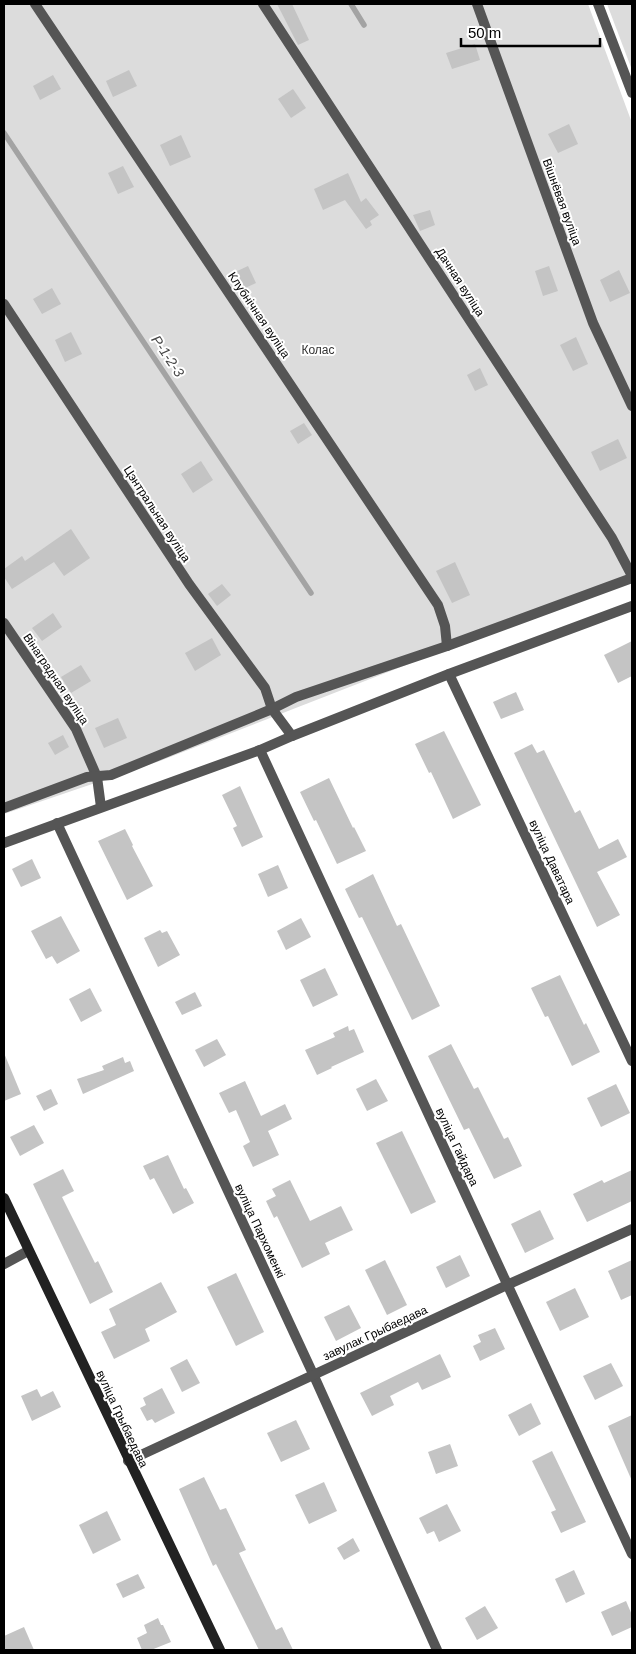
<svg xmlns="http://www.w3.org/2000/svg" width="636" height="1654" font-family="Helvetica,sans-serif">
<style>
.green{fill:#dcdcdc}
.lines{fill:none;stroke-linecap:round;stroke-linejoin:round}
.stream{stroke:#a3a3a3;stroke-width:5.5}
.building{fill:#c4c4c4}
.lane{stroke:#555;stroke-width:10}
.street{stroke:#555;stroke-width:10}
.secondary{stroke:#222;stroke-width:10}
.labels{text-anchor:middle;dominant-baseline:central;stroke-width:4;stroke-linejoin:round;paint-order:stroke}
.street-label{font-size:12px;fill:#000;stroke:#fff}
.park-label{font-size:12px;fill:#333;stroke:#fff}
.water-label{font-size:14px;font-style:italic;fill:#444;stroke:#fff}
</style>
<rect width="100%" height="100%" fill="#fff"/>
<!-- green -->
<g class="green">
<path d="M 4,4 L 588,4 L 632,123 L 632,577 L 160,761 L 4,814 Z"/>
<path d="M 607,4 L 632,4 L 632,70 Z"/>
</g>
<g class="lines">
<!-- stream -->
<g class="stream">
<path d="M 351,4 L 364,25"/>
<path d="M 4,133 L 311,593"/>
</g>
</g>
<!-- building -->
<g class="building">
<path d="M 277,4 L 292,4 L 309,40 L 298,45 Z"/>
<path d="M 475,44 L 480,60 L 452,69 L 446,53 Z"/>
<path d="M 129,70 L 137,86 L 113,97 L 106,81 Z"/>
<path d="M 53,75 L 61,89 L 40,100 L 33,86 Z"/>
<path d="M 293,89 L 306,108 L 291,118 L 278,99 Z"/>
<path d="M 569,124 L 578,144 L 558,153 L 548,134 Z"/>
<path d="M 181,135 L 191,157 L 170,166 L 160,145 Z"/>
<path d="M 123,166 L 134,187 L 118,194 L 108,173 Z"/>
<path d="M 348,173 L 361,202 L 366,198 L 379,215 L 370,221 L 372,225 L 366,229 L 345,200 L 323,210 L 314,189 Z"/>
<path d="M 430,210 L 435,225 L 420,231 L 413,215 Z"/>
<path d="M 248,266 L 256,283 L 241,290 L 233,273 Z"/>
<path d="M 549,266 L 558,291 L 543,296 L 535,271 Z"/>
<path d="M 619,270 L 630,293 L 610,302 L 600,280 Z"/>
<path d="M 52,288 L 61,304 L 42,314 L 33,299 Z"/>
<path d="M 71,332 L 82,354 L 65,362 L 55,340 Z"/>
<path d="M 576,337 L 588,364 L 573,371 L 560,345 Z"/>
<path d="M 480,368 L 488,385 L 475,391 L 467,375 Z"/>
<path d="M 304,423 L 312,435 L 298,444 L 290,431 Z"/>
<path d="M 618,439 L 627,458 L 600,471 L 591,452 Z"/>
<path d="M 201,461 L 213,480 L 193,493 L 181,474 Z"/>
<path d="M 71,529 L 90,558 L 64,576 L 54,562 L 12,589 L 4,577 L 4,569 L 22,556 L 25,561 Z"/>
<path d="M 455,562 L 470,595 L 452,603 L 436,571 Z"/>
<path d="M 222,584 L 231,595 L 217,606 L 208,594 Z"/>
<path d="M 53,613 L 62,627 L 42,641 L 32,628 Z"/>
<path d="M 212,638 L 221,655 L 195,671 L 185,653 Z"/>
<path d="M 632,641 L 632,676 L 618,683 L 604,655 Z"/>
<path d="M 81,665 L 91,681 L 71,693 L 61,677 Z"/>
<path d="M 516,692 L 524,710 L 501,719 L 493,702 Z"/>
<path d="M 118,718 L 127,738 L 104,748 L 95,728 Z"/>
<path d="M 444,731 L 481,805 L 453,819 L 431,772 L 429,773 L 415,744 Z"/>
<path d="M 63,735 L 69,747 L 55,755 L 48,743 Z"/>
<path d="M 532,744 L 537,753 L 544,750 L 575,813 L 580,810 L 599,849 L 618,839 L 627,857 L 597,872 L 620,915 L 597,927 L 514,753 Z"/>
<path d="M 329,778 L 353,828 L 354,827 L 366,851 L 337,864 L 316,820 L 314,821 L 300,792 Z"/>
<path d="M 240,786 L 263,837 L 242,847 L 233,828 L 237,826 L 222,795 Z"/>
<path d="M 125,829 L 133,845 L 132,846 L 153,886 L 127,900 L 98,841 Z"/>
<path d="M 32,859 L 41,878 L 21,887 L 12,869 Z"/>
<path d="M 278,865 L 288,888 L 268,897 L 258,874 Z"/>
<path d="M 373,874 L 397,926 L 401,924 L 440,1006 L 412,1020 L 362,917 L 359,918 L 345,889 Z"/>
<path d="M 61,916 L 80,951 L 57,964 L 52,956 L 46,959 L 31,931 Z"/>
<path d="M 301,918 L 311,937 L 286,950 L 277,931 Z"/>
<path d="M 160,930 L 162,933 L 167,931 L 180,955 L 158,967 L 144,938 Z"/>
<path d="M 325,968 L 338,995 L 313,1007 L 300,980 Z"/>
<path d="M 560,975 L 584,1025 L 586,1023 L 600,1052 L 572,1066 L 548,1016 L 545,1017 L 531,988 Z"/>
<path d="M 90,988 L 102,1011 L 81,1022 L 69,999 Z"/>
<path d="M 195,992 L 202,1006 L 182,1015 L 175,1002 Z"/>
<path d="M 348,1026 L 349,1031 L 354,1029 L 364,1052 L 331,1067 L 332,1068 L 317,1075 L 305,1050 L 335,1037 L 333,1033 Z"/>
<path d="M 217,1039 L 226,1055 L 204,1067 L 195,1050 Z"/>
<path d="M 451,1044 L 474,1089 L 478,1087 L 504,1139 L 508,1137 L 522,1166 L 494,1179 L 469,1128 L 464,1130 L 428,1056 Z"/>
<path d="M 4,1053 L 21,1094 L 4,1101 Z"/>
<path d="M 123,1057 L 125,1063 L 130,1061 L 134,1071 L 83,1094 L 77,1079 L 104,1070 L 102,1066 Z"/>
<path d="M 376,1079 L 388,1101 L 367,1111 L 356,1089 Z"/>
<path d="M 245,1081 L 261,1116 L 285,1104 L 292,1119 L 268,1131 L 279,1155 L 253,1167 L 243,1146 L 250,1142 L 236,1110 L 229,1113 L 219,1093 Z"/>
<path d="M 616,1084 L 630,1113 L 601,1127 L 587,1098 Z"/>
<path d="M 51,1089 L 58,1104 L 44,1111 L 36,1096 Z"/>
<path d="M 34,1125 L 44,1143 L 20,1156 L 10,1137 Z"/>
<path d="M 402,1131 L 436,1202 L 411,1214 L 376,1143 Z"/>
<path d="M 168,1155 L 184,1189 L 186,1188 L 194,1203 L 173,1214 L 154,1178 L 150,1180 L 143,1166 Z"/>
<path d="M 63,1169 L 74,1191 L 62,1197 L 95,1263 L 98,1261 L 113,1292 L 90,1304 L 33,1184 Z"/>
<path d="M 632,1170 L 632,1201 L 587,1222 L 573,1194 L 602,1180 L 604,1183 Z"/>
<path d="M 290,1180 L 310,1221 L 341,1206 L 353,1230 L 325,1243 L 330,1254 L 302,1268 L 277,1216 L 274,1218 L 266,1201 L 276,1196 L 272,1189 Z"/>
<path d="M 540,1210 L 554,1239 L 525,1253 L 511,1224 Z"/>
<path d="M 460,1255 L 470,1276 L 446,1288 L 436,1267 Z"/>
<path d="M 385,1260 L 407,1305 L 387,1315 L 365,1270 Z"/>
<path d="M 632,1260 L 632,1295 L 621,1300 L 608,1271 Z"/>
<path d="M 236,1273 L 264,1332 L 236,1346 L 207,1287 Z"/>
<path d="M 161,1282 L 177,1312 L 145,1329 L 150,1341 L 114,1359 L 101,1332 L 116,1325 L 109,1309 Z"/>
<path d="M 575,1288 L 589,1317 L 560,1331 L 546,1302 Z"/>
<path d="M 349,1305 L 361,1328 L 336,1341 L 324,1317 Z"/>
<path d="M 495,1328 L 505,1349 L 480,1361 L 473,1346 L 481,1342 L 478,1335 Z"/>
<path d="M 440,1354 L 451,1377 L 422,1390 L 418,1382 L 390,1396 L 394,1405 L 372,1416 L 360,1393 Z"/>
<path d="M 187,1359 L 200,1383 L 182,1392 L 170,1368 Z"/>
<path d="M 611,1363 L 623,1386 L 595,1400 L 583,1376 Z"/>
<path d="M 162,1388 L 175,1413 L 155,1423 L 152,1419 L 147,1421 L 140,1408 L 146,1405 L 143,1398 Z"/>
<path d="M 37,1389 L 41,1397 L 53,1391 L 61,1407 L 32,1421 L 21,1396 Z"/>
<path d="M 531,1403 L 541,1424 L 519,1436 L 508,1415 Z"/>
<path d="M 632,1415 L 632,1481 L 608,1426 Z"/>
<path d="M 296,1420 L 310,1449 L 281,1462 L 267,1433 Z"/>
<path d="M 450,1444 L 458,1466 L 436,1474 L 428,1452 Z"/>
<path d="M 552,1451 L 586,1522 L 561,1533 L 551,1512 L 556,1510 L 532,1461 Z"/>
<path d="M 204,1477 L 220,1510 L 226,1508 L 246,1550 L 239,1553 L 276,1630 L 282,1627 L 293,1650 L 259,1650 L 216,1564 L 213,1566 L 179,1489 Z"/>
<path d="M 324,1482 L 337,1511 L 309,1524 L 295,1495 Z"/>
<path d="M 447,1504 L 461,1531 L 439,1542 L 434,1531 L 427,1534 L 419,1518 Z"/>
<path d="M 107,1511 L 121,1540 L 93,1554 L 79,1525 Z"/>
<path d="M 353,1538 L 360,1551 L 344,1560 L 337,1548 Z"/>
<path d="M 574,1570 L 585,1594 L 566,1603 L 555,1579 Z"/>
<path d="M 138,1574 L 145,1588 L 123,1598 L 116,1584 Z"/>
<path d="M 626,1601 L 632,1615 L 632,1627 L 612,1636 L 601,1612 Z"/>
<path d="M 485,1606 L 498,1628 L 477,1640 L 465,1618 Z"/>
<path d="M 158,1618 L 161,1625 L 163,1625 L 171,1642 L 151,1650 L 142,1650 L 137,1638 L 147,1633 L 144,1625 Z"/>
<path d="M 24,1627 L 34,1650 L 4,1650 L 4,1636 Z"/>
</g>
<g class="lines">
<!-- lane -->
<g class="lane">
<path d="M 35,4 L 438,605 L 445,626 L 447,646"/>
<path d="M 263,4 L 612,538 L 632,576"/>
<path d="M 477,4 L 593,323 L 632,406"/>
<path d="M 4,304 L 189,584 L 265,688 L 272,709 L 292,736"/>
<path d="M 4,623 L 76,729 L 97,777 L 101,807"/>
<path d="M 4,808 L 87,777 L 111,775 L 272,709 L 296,697 L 447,646 L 632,578"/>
</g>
<!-- street -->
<g class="street">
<path d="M 598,4 L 632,93"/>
<path d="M 449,674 L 632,1061"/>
<path d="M 260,750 L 632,1554"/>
<path d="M 57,823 L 314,1376 L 437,1650"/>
<path d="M 4,843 L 260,750 L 292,736 L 449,674 L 632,606"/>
<path d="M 4,1264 L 28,1251"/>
<path d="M 128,1461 L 507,1285 L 632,1229"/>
</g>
<!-- secondary -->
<path class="secondary" d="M 4,1198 L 220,1650"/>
</g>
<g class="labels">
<!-- street labels -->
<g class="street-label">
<text transform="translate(562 202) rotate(70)">Вішнёвая вуліца</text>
<text transform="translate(460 282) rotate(57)">Дачная вуліца</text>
<text transform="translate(259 315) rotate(56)">Клубнічная вуліца</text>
<text transform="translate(157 514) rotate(57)">Цэнтральная вуліца</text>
<text transform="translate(56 679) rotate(56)">Вінаградная вуліца</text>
<text transform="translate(552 862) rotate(65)">вуліца Даватара</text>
<text transform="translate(457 1147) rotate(65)">вуліца Гайдара</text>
<text transform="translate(260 1231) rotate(65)">вуліца Пархоменкі</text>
<text transform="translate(375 1333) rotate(-25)">завулак Грыбаедава</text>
<text transform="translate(122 1419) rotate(65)">вуліца Грыбаедава</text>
</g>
<!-- park labels -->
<g class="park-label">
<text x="318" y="350">Колас</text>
</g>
<!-- water labels -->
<g class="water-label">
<text transform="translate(168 356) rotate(56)">P-1-2-3</text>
</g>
</g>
<!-- border -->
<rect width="636" height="1654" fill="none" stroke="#000000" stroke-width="10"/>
<!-- scale -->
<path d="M461 38v8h139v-8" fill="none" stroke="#000000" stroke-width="2.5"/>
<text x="468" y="38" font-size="15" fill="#000000" stroke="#ffffff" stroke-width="4" paint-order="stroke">50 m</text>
</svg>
